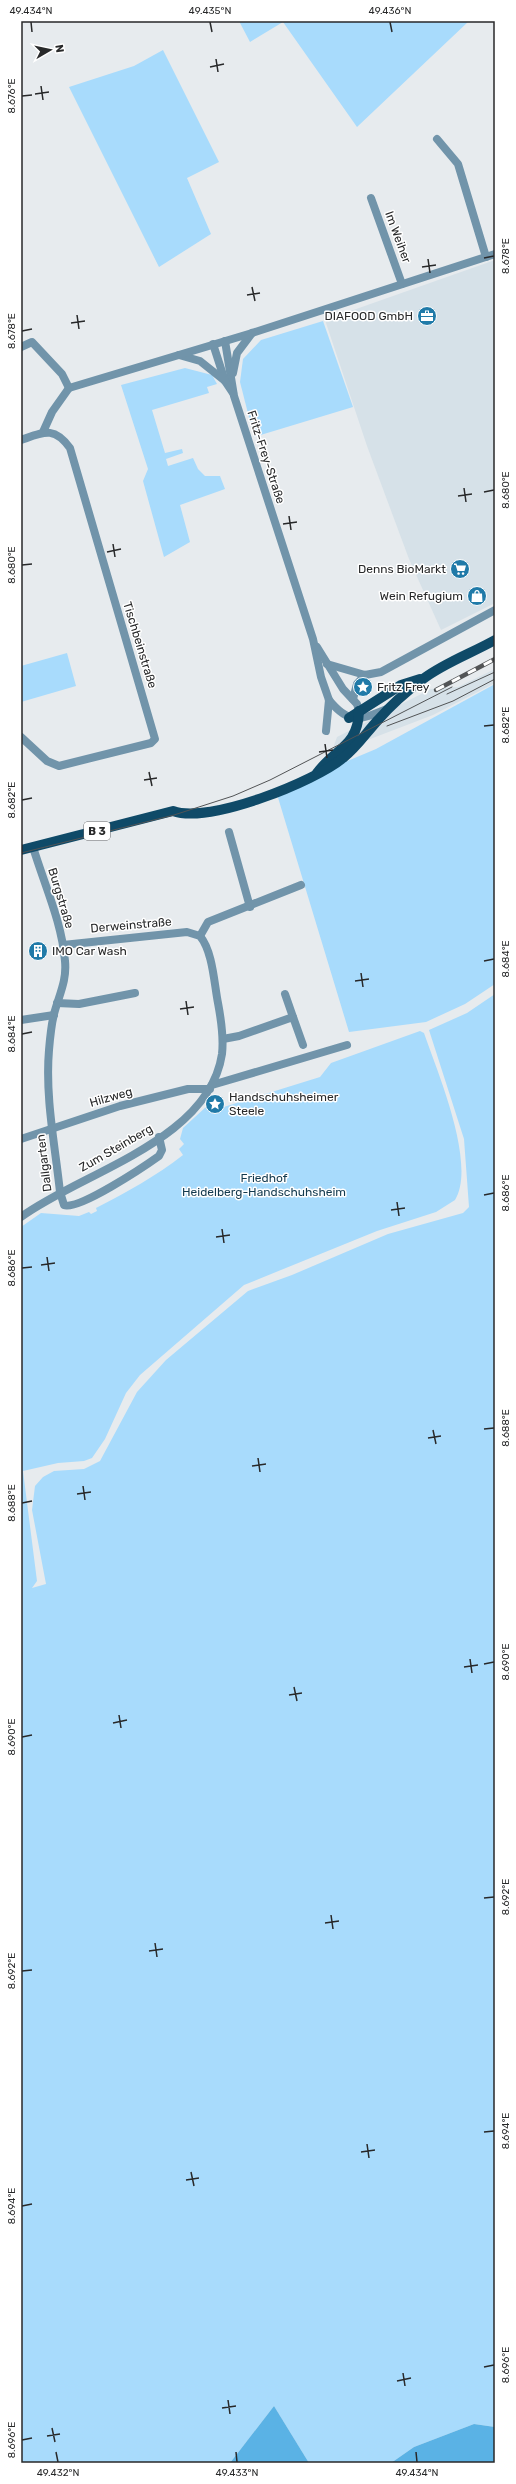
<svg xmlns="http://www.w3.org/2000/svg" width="516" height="2484" font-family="Rubik,sans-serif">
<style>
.built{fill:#d6e1e8}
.green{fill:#a8dbfc}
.forest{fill:#5ab2e5}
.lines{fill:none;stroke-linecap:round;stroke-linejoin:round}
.street{stroke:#7194aa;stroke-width:8}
.primary{stroke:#0f4a68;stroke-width:10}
.tram{stroke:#525456;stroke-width:1}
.rail-casing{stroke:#525456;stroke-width:4.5}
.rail{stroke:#fff;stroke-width:3;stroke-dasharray:9;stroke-linecap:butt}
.ticks{fill:none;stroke:#28292a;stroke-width:1.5}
.labels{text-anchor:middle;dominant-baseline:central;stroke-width:3;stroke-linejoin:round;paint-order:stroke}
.shield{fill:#fff;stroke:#68696a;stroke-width:1}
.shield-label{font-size:11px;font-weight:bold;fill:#28292a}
.street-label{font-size:12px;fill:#28292a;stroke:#fff}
.poi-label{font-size:12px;fill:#28292a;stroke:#fff;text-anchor:end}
.park-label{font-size:12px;fill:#133a4f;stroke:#fff}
.neatline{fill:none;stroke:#28292a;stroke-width:1.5}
.ticks-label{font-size:10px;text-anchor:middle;fill:#28292a}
</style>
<rect width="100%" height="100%" fill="#e7ebee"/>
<!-- built -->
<g class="built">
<path d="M 495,260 L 495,603 L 441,630 L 409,559 L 367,446 L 325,320 Z"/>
<path d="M 495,669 L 495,683 L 433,715 L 331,754 L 337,737 L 431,689 L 458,687 Z"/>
</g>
<!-- green -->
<g class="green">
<path d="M 239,21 L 469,21 L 357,127 L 283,22 L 250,42 Z"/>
<path d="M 163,50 L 219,162 L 187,178 L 211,234 L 159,267 L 69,87 L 134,66 Z"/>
<path d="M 323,321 L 353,407 L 254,437 L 240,382 L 243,359 L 261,340 Z"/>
<path d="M 185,368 L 212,375 L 217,384 L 207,387 L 209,393 L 152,410 L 165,453 L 182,449 L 183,453 L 166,459 L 168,466 L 193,458 L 198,469 L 205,476 L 220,476 L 225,489 L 180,505 L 190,542 L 164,557 L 143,481 L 148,469 L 121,385 Z"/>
<path d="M 67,653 L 76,686 L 21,702 L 21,666 Z"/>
<path d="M 495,684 L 495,984 L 465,1004 L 426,1022 L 349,1032 L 276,791 L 376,749 Z"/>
<path d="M 495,994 L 495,2427 L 474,2424 L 414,2447 L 391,2463 L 309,2463 L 274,2406 L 230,2463 L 21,2463 L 21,1227 L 41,1213 L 79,1216 L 89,1212 L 91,1214 L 97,1211 L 96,1208 C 127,1192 156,1176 183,1155 L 179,1149 L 184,1144 L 180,1139 L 183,1128 L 207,1106 L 214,1110 L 320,1077 L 331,1063 L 420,1031 L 424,1033 C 437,1071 477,1164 455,1200 L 436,1212 L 377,1231 L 244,1285 L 140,1375 L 126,1393 L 105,1439 L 92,1458 L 84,1461 L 58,1463 L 23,1471 L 37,1581 L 32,1588 L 46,1584 L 32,1510 L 35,1486 L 43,1477 L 54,1471 L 84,1469 L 100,1461 L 137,1392 L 166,1360 L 248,1291 L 292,1275 L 388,1234 L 463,1213 L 469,1207 L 464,1139 L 429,1030 L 467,1013 Z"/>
</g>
<!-- forest -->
<g class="forest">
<path d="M 274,2406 L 309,2463 L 230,2463 Z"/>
<path d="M 474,2424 L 495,2427 L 495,2463 L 391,2463 L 414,2447 Z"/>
</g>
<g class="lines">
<!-- street -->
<g class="street">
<path d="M 437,139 L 458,164 L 486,257"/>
<path d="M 371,198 L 402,284"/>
<path d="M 225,341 L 234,396 L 313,639 L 321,677 L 329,700 L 326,731"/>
<path d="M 213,344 L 225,381 L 233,393"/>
<path d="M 21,347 L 32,342 L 62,374 L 69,388"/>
<path d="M 179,355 L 200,361 L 225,381"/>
<path d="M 233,373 L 237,353 L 252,333"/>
<path d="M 69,388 L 252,333 L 495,254"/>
<path d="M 43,432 L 52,412 L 69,388"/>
<path d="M 21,440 C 44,432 54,426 70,448 L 155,739 L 151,743 L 59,766 L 47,761 L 21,737"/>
<path d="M 317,647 L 343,689 L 357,704 L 359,711"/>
<path d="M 327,664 L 365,675 L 381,672 L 495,610"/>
<path d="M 353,699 L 357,684 L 365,675"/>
<path d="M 329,700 C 349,725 360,720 387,709"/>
<path d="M 229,832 L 250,907"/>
<path d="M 33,847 C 44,884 62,922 65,961 C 67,981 59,995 54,1014 C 51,1026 50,1038 49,1050 C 45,1097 55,1145 60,1192 L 64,1205 C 78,1211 145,1166 159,1156 L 162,1150 L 159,1137"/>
<path d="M 200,936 L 208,922 L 301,885"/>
<path d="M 285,994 L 293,1017"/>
<path d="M 57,1003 L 79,1004 L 135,993"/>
<path d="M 21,1020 L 54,1015"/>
<path d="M 223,1039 L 239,1036 L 293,1017 L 303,1045"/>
<path d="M 212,1085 L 347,1045"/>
<path d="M 21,1139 L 120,1106 L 188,1089 L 210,1089"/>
<path d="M 21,1217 C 82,1172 209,1141 222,1054 C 224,1037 221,1019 218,1003 C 214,983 213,952 200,936 L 187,932 L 63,945"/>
</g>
<!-- primary -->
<g class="primary">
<path d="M 349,718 L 401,685 L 420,679"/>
<path d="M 317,773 C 335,748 358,747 359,711"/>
<path d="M 21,850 L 173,811 C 209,824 314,782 343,758 C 357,747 366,733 378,720 C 391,705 407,691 423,679 C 444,663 472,653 495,640"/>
</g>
<!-- tram -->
<g class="tram">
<path d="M 447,694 L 495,672"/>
<path d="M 387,726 L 453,701 L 495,679"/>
<path d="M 21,853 L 174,815 L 233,796 L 270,780 L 452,687"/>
</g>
<!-- rail casing -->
<g class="rail-casing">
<path id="rail" d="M 436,690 L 495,659"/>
</g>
<!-- rail -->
<use href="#rail" class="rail"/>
</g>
<!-- ticks -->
<path class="ticks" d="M 31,22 L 32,32M 210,22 L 212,32M 390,22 L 392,32M 216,59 L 218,72M 210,67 L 224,64M 41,86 L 43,100M 35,94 L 49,92M 22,96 L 32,95M 484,258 L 494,256M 428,259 L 430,273M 422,267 L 436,265M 252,287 L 255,301M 247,295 L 260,293M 77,315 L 79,329M 71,323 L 85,321M 22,331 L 32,329M 464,488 L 466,502M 484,492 L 494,490M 458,496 L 472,494M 289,516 L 291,530M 283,524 L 297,522M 113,544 L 115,557M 107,552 L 121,549M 22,565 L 32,564M 484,726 L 494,725M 325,744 L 327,758M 319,752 L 333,750M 149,772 L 152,786M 144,780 L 157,778M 22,800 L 32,798M 484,961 L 494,959M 361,973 L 363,987M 355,981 L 369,979M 186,1001 L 188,1015M 180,1009 L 194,1007M 22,1034 L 32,1032M 484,1195 L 494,1193M 397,1202 L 399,1216M 391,1210 L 405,1208M 222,1229 L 224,1243M 216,1237 L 230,1235M 47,1257 L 49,1271M 41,1265 L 55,1263M 22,1268 L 32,1267M 484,1429 L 494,1428M 433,1430 L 436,1444M 428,1438 L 441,1436M 258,1458 L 260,1472M 252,1466 L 266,1464M 83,1486 L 85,1500M 77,1494 L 91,1492M 22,1503 L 32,1501M 470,1659 L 472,1673M 484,1664 L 494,1662M 464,1667 L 478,1665M 294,1687 L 297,1701M 289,1695 L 302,1693M 119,1715 L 121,1728M 113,1723 L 127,1720M 22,1737 L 32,1735M 484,1898 L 494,1897M 331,1915 L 333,1929M 325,1923 L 339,1921M 155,1943 L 157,1957M 149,1951 L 163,1949M 22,1971 L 32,1970M 484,2132 L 494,2131M 367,2144 L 369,2158M 361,2152 L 375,2150M 191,2172 L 194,2186M 186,2180 L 199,2178M 22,2206 L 32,2204M 484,2367 L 494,2365M 403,2373 L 405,2386M 397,2381 L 411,2378M 228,2400 L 230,2414M 222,2408 L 236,2406M 52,2428 L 55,2442M 47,2436 L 60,2434M 22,2440 L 32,2438M 56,2452 L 58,2462M 236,2452 L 237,2462M 416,2452 L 417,2462"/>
<!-- icons -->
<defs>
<g id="office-disc" transform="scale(1)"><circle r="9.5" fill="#207aa8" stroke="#fff"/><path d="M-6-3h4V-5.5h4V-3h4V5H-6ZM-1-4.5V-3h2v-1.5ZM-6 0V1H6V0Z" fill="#fff"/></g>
<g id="supermarket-disc" transform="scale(1)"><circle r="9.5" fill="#207aa8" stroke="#fff"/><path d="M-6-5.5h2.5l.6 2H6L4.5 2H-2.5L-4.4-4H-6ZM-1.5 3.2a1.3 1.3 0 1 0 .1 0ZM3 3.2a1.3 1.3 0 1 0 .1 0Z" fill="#fff"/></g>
<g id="shop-disc" transform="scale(1)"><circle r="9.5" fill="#207aa8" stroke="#fff"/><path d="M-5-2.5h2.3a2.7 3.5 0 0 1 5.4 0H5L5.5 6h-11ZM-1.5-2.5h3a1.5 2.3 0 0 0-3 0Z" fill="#fff"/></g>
<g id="sight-disc" transform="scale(1)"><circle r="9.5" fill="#207aa8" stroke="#fff"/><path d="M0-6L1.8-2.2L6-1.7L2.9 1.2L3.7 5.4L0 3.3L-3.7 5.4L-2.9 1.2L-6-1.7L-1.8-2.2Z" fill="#fff"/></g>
<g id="building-disc" transform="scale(1)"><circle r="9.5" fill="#207aa8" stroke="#fff"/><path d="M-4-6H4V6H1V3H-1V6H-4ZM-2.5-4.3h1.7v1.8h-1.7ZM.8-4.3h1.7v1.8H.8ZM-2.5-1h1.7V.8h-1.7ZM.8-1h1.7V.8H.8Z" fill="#fff"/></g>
</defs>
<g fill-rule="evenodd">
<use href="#office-disc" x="427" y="316"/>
<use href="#supermarket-disc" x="460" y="569"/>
<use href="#shop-disc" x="477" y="596"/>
<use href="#sight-disc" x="363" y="687"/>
<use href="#building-disc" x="38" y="951"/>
<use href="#sight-disc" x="215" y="1104"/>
</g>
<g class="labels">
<!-- shield labels -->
<rect class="shield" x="84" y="822" width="26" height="18" rx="3"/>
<g class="shield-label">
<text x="97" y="831">B 3</text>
</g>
<!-- street labels -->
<g class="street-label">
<text transform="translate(398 237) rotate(70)">Im Weiher</text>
<text transform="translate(266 457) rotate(72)">Fritz-Frey-Straße</text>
<text transform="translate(140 645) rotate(73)">Tischbeinstraße</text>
<text transform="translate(61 898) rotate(73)">Burgstraße</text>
<text transform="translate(131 925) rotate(-5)">Derweinstraße</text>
<text transform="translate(111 1097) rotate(-16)">Hilzweg</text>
<text transform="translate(116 1148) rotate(-30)">Zum Steinberg</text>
<text transform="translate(44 1163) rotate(-97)">Dallgarten</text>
</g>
<!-- poi labels -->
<g class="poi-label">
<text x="413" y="316">DIAFOOD GmbH</text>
<text x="446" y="569">Denns BioMarkt</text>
<text x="463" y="596">Wein Refugium</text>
<text x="377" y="687" text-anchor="start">Fritz Frey</text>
<text x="52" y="951" text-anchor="start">IMO Car Wash</text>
<text x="229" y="1097" text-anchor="start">Handschuhsheimer<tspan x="229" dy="14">Steele</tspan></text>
</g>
<!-- park labels -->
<g class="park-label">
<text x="264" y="1178">Friedhof<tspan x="264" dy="14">Heidelberg-Handschuhsheim</tspan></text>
</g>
</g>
<!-- border -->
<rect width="516" height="2484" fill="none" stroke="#ffffff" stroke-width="44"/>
<!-- north arrow -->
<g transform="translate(50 50) rotate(81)" stroke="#ffffff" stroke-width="3" paint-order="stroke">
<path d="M0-3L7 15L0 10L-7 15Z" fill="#28292a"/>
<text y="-6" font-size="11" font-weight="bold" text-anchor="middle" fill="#28292a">N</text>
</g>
<rect x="22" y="22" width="472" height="2440" class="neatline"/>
<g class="ticks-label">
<text x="31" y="14">49.434°N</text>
<text x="210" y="14">49.435°N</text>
<text x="390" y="14">49.436°N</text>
<text transform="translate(11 96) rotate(-90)" y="4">8.676°E</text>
<text transform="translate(505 256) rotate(-90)" y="4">8.678°E</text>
<text transform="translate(11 331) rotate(-90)" y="4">8.678°E</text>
<text transform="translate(505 490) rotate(-90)" y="4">8.680°E</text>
<text transform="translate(11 565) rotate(-90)" y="4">8.680°E</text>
<text transform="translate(505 725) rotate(-90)" y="4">8.682°E</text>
<text transform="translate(11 800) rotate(-90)" y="4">8.682°E</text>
<text transform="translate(505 959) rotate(-90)" y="4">8.684°E</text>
<text transform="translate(11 1034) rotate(-90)" y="4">8.684°E</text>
<text transform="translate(505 1193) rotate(-90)" y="4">8.686°E</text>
<text transform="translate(11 1268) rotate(-90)" y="4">8.686°E</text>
<text transform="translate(505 1428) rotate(-90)" y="4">8.688°E</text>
<text transform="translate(11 1503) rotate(-90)" y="4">8.688°E</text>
<text transform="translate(505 1662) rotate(-90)" y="4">8.690°E</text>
<text transform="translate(11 1737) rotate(-90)" y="4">8.690°E</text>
<text transform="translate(505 1897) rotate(-90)" y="4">8.692°E</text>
<text transform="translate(11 1971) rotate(-90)" y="4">8.692°E</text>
<text transform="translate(505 2131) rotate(-90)" y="4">8.694°E</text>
<text transform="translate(11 2206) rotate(-90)" y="4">8.694°E</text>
<text transform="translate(505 2365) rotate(-90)" y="4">8.696°E</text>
<text transform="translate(11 2440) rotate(-90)" y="4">8.696°E</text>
<text x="58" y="2476">49.432°N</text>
<text x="237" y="2476">49.433°N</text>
<text x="417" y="2476">49.434°N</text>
</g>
</svg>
